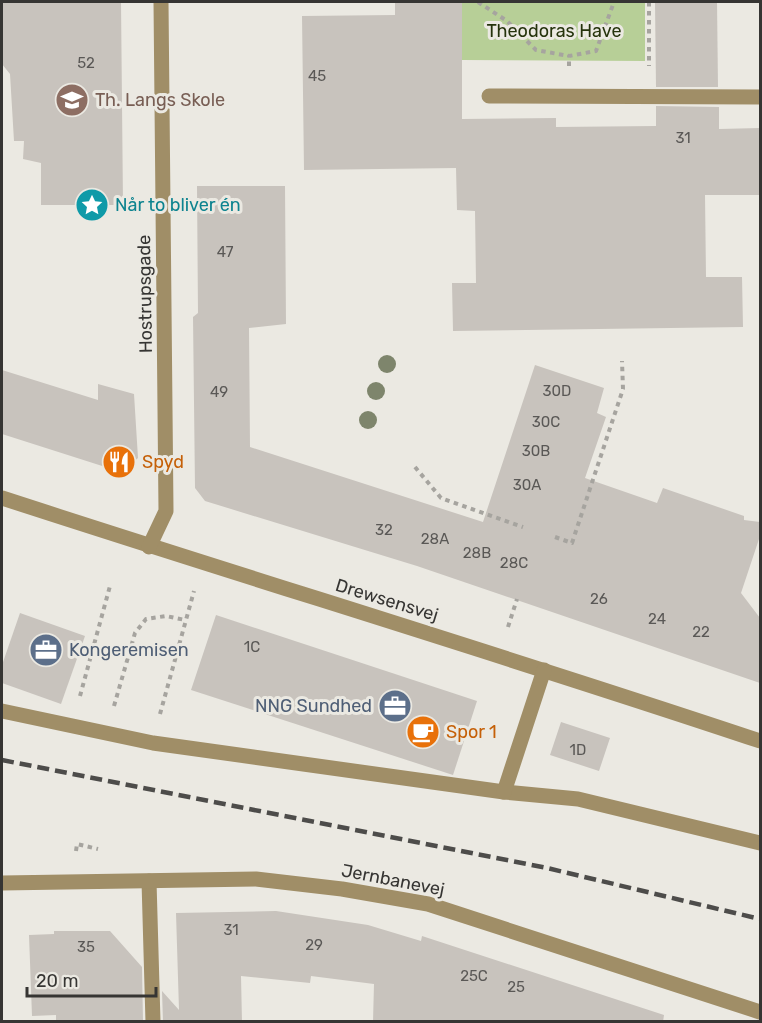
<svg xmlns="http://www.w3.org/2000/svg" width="762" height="1023" font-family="Rubik,sans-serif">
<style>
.green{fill:#b7cf97}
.building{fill:#c8c3bd}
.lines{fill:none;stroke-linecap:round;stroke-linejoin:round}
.path{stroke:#a6a49f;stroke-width:4;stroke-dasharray:4.5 4.5;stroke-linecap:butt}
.minor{stroke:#a08e67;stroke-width:15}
.rail{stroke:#4d4c4a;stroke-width:4.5;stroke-dasharray:12 6;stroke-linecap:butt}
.tree{fill:#7e856c}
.labels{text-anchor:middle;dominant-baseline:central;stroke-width:6;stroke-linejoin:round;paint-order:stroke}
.number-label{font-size:15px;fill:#5a5856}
.park-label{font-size:18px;fill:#25330c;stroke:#ebe9e2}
.education-label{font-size:18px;fill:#785e54;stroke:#ebe9e2;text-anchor:start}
.culture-label{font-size:18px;fill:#0d838f;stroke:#ebe9e2;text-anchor:start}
.street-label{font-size:18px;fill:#363533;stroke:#ebe9e2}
.food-label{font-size:18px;fill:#c56008;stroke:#ebe9e2;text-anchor:start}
.service-label{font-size:18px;fill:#4e5e75;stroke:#ebe9e2;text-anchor:start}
</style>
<rect width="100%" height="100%" fill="#ebe9e2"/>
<!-- green -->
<path class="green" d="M 462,2 L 645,2 L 645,61 L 462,60 Z"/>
<!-- building -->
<g class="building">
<path d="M 2,2 L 121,2 L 123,205 L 41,205 L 41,163 L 23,159 L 24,141 L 14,141 L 10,74 L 2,64 Z"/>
<path d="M 395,2 L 462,2 L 462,119 L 556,118 L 556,127 L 656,126 L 656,106 L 719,107 L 719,129 L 760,128 L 760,195 L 705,195 L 706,277 L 742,277 L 743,327 L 453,331 L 452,283 L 476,283 L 475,211 L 457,210 L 456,168 L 304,170 L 302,16 L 395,15 Z"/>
<path d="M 655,2 L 717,2 L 718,87 L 656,87 Z"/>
<path d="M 197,186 L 285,186 L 286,324 L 249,328 L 250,447 L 483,522 L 535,365 L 604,388 L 597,413 L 606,417 L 585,478 L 657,503 L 663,488 L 744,516 L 744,520 L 760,522 L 760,536 L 741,593 L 760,618 L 760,683 L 417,566 L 205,501 L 195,488 L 193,317 L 198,313 Z"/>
<path d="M 2,370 L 98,400 L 98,384 L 134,394 L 138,458 L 121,472 L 2,434 Z"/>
<path d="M 20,613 L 85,636 L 61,704 L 2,683 L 2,665 Z"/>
<path d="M 216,615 L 477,701 L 453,775 L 191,690 Z"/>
<path d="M 561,722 L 610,738 L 599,771 L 550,755 Z"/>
<path d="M 276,911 L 368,925 L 421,941 L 422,936 L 664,1015 L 663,1022 L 373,1022 L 374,984 L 311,976 L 310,983 L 241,976 L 242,1022 L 163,1022 L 162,991 L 179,1010 L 176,913 Z"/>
<path d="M 54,931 L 110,931 L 142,967 L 143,1022 L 56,1022 L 56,1015 L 32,1016 L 29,935 L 54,934 Z"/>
</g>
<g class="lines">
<!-- path -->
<g class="path">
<path d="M 478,2 L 507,21 L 536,50 L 569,56"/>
<path d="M 649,2 L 649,66"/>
<path d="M 569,66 L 569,56 L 596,51 L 614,2"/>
<path d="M 415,467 L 441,498 L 523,527"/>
<path d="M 555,537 L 572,543 L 623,389 L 622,361"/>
<path d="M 508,627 L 517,599"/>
<path d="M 80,696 L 110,586"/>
<path d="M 114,706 L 135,633 L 146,619 L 166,616 L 185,620"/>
<path d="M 160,714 L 194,591"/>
<path d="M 76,851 L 77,844 L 98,849"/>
</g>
<!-- minor -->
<g class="minor">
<path d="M 489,96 L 760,97"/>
<path d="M 2,498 C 254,580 509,657 760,741"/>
<path d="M 149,547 L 166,511 L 161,2"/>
<path d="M 2,711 L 153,743 L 504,792 L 578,799 L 760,843"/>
<path d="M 504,792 L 544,670"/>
<path d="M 149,881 L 153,1022"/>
<path d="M 2,883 L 256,879 L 342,889 L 428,904 L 760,1012"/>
</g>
<!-- rail -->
<path class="rail" d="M 2,760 L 547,868 L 760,919"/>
</g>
<!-- trees -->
<g class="tree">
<circle cx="387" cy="364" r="9"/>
<circle cx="376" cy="391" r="9"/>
<circle cx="368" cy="420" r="9"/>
</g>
<!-- icons -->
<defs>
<g id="school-disc" transform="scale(1.725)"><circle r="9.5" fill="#8d6e63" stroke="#ebe9e2"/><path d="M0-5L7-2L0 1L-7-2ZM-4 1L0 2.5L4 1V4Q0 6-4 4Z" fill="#fff"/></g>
<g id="sight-disc" transform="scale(1.725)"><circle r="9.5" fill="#0f9aa8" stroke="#ebe9e2"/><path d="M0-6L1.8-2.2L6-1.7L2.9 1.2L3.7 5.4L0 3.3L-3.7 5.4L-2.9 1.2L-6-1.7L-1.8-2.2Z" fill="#fff"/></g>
<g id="restaurant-disc" transform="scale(1.725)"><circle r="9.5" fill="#e8710a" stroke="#ebe9e2"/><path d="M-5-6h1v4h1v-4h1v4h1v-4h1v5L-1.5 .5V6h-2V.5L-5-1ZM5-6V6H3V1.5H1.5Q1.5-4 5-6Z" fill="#fff"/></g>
<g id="office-disc" transform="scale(1.725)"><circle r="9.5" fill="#5c6f8a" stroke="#ebe9e2"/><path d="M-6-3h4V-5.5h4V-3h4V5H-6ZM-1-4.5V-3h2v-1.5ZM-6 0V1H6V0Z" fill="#fff"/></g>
<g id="cafe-disc" transform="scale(1.725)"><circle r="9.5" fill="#e8710a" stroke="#ebe9e2"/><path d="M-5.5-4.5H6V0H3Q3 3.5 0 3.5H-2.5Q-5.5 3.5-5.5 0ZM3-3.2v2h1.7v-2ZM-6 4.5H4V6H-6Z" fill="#fff"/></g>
</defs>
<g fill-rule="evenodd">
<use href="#school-disc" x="72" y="100"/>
<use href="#sight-disc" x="92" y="205"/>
<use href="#restaurant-disc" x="119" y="462"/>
<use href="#office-disc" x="46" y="650"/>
<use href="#office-disc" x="395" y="706"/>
<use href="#cafe-disc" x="423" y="732"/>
</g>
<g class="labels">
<!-- number labels -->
<g class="number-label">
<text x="86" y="63">52</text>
<text x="317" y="76">45</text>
<text x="683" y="138">31</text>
<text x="225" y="252">47</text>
<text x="557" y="391">30D</text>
<text x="219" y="392">49</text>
<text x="546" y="422">30C</text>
<text x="536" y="451">30B</text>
<text x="527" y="485">30A</text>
<text x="384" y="530">32</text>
<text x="435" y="539">28A</text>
<text x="477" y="553">28B</text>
<text x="514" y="563">28C</text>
<text x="599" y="599">26</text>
<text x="657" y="619">24</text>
<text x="701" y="632">22</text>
<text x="252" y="647">1C</text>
<text x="578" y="750">1D</text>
<text x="231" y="930">31</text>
<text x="314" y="945">29</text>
<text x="86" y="947">35</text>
<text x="474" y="976">25C</text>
<text x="516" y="987">25</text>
</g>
<!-- park labels -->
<g class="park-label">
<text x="554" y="31">Theodoras Have</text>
</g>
<!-- education labels -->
<g class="education-label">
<text x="95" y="100">Th. Langs Skole</text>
</g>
<!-- culture labels -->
<g class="culture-label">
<text x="115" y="205">Når to bliver én</text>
</g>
<!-- street labels -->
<g class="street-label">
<text transform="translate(145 294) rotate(-91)">Hostrupsgade</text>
<text transform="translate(387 600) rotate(17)">Drewsensvej</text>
<text transform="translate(393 880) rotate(11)">Jernbanevej</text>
</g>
<!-- food labels -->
<g class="food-label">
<text x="142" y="462">Spyd</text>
<text x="446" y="732">Spor 1</text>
</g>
<!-- service labels -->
<g class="service-label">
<text x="69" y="650">Kongeremisen</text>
<text x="372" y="706" text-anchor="end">NNG Sundhed</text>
</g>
</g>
<!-- border -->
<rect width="762" height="1023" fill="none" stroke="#363533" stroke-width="6"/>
<!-- scale -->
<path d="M27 987v9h129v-9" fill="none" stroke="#363533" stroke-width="3"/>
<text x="36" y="987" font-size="18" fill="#363533" stroke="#ebe9e2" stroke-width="4.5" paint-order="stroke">20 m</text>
</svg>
